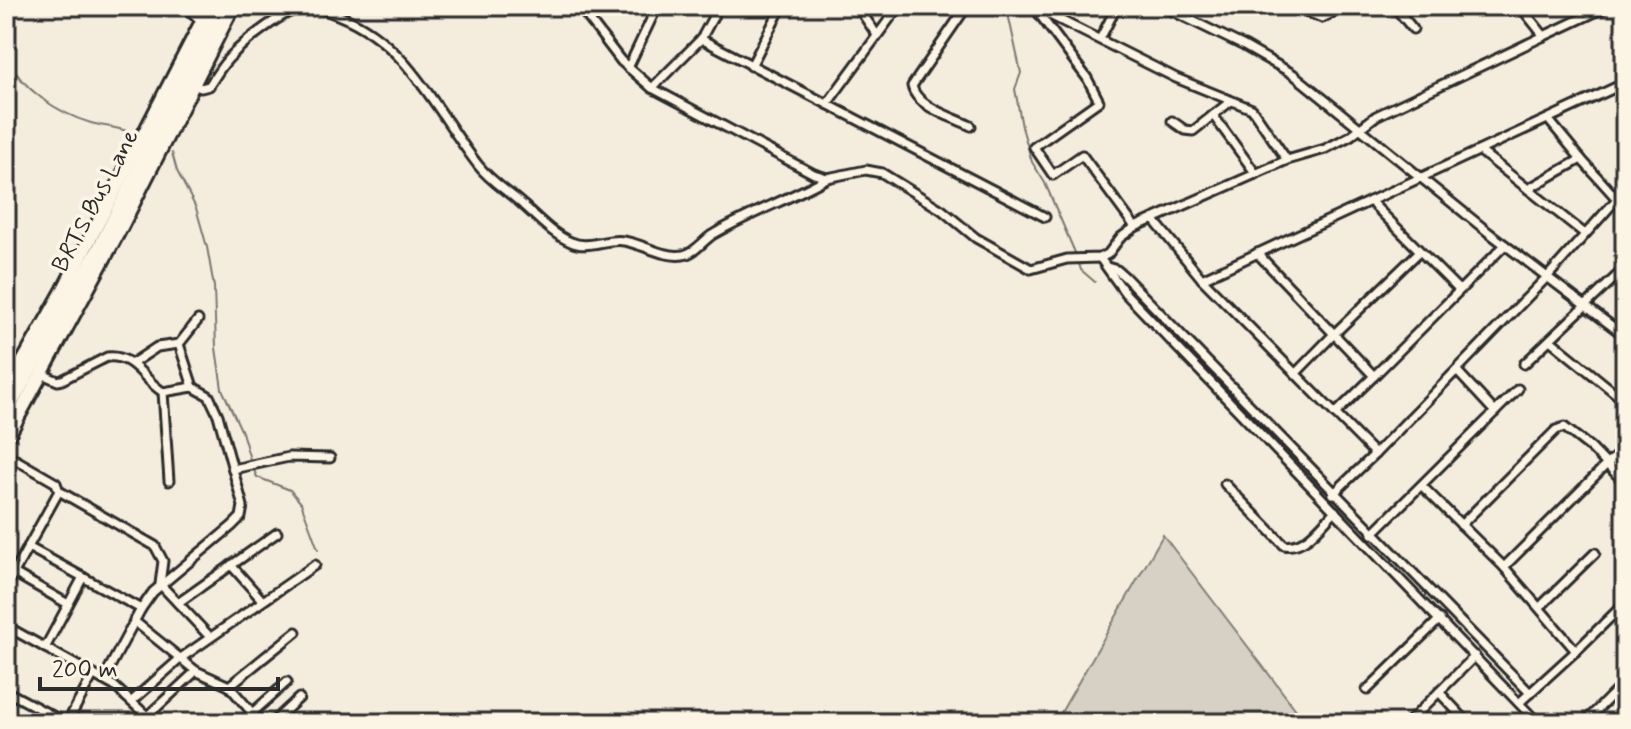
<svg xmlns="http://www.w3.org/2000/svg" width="1631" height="729" font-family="Mynerve,sans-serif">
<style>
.green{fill:#d6d1c4;stroke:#807e78;stroke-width:2}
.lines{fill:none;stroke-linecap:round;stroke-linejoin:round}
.stream{stroke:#7a7771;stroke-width:2}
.minor-casing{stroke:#2b2b2b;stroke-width:13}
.primary-casing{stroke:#2b2b2b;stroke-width:18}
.minor{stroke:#fcf5e5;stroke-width:7}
.primary{stroke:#fcf5e5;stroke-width:12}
.labels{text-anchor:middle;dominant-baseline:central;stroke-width:7;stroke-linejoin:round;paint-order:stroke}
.street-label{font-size:24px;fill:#2b2b2b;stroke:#fcf5e5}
</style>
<rect width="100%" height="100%" fill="#f4edde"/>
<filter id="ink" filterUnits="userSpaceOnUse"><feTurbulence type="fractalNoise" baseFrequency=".0125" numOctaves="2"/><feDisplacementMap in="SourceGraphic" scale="16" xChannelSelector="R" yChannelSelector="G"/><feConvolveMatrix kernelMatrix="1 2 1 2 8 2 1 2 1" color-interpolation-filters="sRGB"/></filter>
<g filter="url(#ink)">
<!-- green -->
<path class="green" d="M 1163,535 L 1306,723 L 1055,723 Z"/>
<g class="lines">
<!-- stream -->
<g class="stream">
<path d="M 1007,9 L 1021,73 L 1015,89 L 1022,127 L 1032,162 L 1045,183 L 1076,255"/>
<path d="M 6,57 C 22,89 57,113 91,123 C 105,127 120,127 134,134"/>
<path d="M 172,153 L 177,171 L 196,208 L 207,247 L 214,287 L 216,348 L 222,389 L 242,432 L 251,463"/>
<path d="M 1078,261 L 1081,270 L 1095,282"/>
<path d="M 253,468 L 257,477 L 290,490 L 301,503 L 318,549"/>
</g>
<!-- minor casing -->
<g class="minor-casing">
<g id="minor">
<path d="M 185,6 L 202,22"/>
<path d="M 579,6 L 621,61 L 652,88"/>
<path d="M 719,6 L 701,39 L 652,88 L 814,174 L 827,178 L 866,170 L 882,173 L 942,210 L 976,238 L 1031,269 L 1067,259 L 1100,258 L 1108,254 L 1120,238 L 1135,227 L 1287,160 L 1325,149 L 1350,136 L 1376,116 L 1544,36 L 1520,6"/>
<path d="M 857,6 L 877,35"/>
<path d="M 967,6 L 912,86 C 916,107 953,117 971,126"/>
<path d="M 1000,6 L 1007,6"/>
<path d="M 1162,6 L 1244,46 L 1293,74 L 1488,232 L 1625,336"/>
<path d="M 1293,6 L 1322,18 L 1346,6"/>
<path d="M 1394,6 L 1413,29"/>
<path d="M 1034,7 L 1087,78 L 1099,101 L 1034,147 L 1053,175 L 1082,155 L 1135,227"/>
<path d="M 1038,9 L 1176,78 L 1252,109 L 1287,160"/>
<path d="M 1185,17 L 1190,6"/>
<path d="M 1544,36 L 1608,6"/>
<path d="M 701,39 L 827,104 L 899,6"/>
<path d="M 1100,39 L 1117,6"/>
<path d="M 751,66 L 782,6"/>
<path d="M 628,68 L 657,7"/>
<path d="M 193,84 L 201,88 L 209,86 C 216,76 221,66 230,57 C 244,42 285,9 305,7 C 317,5 329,12 340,16 C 408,43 436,111 478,165 C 491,182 508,191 523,205 C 538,218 552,234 571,242 C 588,250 606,238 624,241 C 643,244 664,258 683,255 C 694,254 703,241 712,235 C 749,213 790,199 827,178"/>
<path d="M 827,104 L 1045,217"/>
<path d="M 1213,115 L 1256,174"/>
<path d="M 1548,119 L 1581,159"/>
<path d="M 1172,121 L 1185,130 L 1193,131 L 1231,101"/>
<path d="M 1480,151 L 1585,234"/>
<path d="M 1528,189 L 1581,159 L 1617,199"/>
<path d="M 1370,201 L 1459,290"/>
<path d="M 1153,219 L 1202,279 L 1375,454 L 1333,494"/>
<path d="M 1257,253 L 1334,334 L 1296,373"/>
<path d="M 1100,258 L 1125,293 L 1538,723"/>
<path d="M 1107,267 L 1117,270 L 1125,277 L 1530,693"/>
<path d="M 1202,279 L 1625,83"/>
<path d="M 1550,340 L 1625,401"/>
<path d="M 179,344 L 193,387"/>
<path d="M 133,363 L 157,347 L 179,344 L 198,320"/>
<path d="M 1524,364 L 1625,268"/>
<path d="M 1457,371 L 1495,412"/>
<path d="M 42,374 L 58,381 L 62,380 L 107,357 C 134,354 143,380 163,392 L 193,387 L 209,396 L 218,415 L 243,506 L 241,517 L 232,526 L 153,592 L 141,609 L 103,680"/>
<path d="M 1374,376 L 1505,245"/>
<path d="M 163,392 L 169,481"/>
<path d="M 1335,414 L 1374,376 L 1334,334 L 1419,252"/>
<path d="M 6,454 L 56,483 L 59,491 L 6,587"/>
<path d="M 1375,454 L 1548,276 L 1625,190"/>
<path d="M 233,469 L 289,457 L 330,458"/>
<path d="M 1225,484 L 1284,545 C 1305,549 1321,525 1335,511"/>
<path d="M 1422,486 L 1504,567 L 1576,651 L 1519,703"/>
<path d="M 59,491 L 155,546 L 163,561 L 160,584 L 210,637"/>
<path d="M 1461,525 L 1556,430 L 1564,427 L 1591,448 L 1625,483"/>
<path d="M 1372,534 L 1518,389"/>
<path d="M 28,547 L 141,609"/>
<path d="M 231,565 L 262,600"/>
<path d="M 1504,567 L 1608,463 L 1625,449"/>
<path d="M 14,573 L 68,604"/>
<path d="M 178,603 L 277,533"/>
<path d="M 1540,607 L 1595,553"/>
<path d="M 134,621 L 196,671 L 229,686 L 261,723"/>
<path d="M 6,626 L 114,686 L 147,716"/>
<path d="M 45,648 L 83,577"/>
<path d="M 1576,651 L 1625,603"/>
<path d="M 229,686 L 296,632"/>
<path d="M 1367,690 L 1440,619"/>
<path d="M 6,691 L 66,723"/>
<path d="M 1439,692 L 1468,723"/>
<path d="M 132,701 L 181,658 L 315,565"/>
<path d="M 67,723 L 93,675"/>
<path d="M 140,723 L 196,671"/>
<path d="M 241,723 L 287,682"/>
<path d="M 272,723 L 299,698"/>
<path d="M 1408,723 L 1475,656"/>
<path d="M 1584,723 L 1625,682"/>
</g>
</g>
<!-- primary casing -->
<g class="primary-casing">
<g id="primary">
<path d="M 6,392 L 63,291 L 210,6"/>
<path d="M 6,413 L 98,250 L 221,6"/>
<path d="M 6,439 L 121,227 L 233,6"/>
</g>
</g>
<!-- minor -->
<use href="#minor" class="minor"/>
<!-- primary -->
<use href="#primary" class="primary"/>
</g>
</g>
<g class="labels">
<!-- street labels -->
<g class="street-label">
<text transform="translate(96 201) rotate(-62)">BRTS Bus Lane</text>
</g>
</g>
<!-- margin -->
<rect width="1631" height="729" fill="none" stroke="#fcf5e5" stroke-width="32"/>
<rect x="16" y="16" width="1599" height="697" fill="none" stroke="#2b2b2b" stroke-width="3" filter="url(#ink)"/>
<!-- scale -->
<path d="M40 677v12h238v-12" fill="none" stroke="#2b2b2b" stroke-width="4"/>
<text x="52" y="677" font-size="24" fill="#2b2b2b" stroke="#fcf5e5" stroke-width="6" paint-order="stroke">200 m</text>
</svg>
